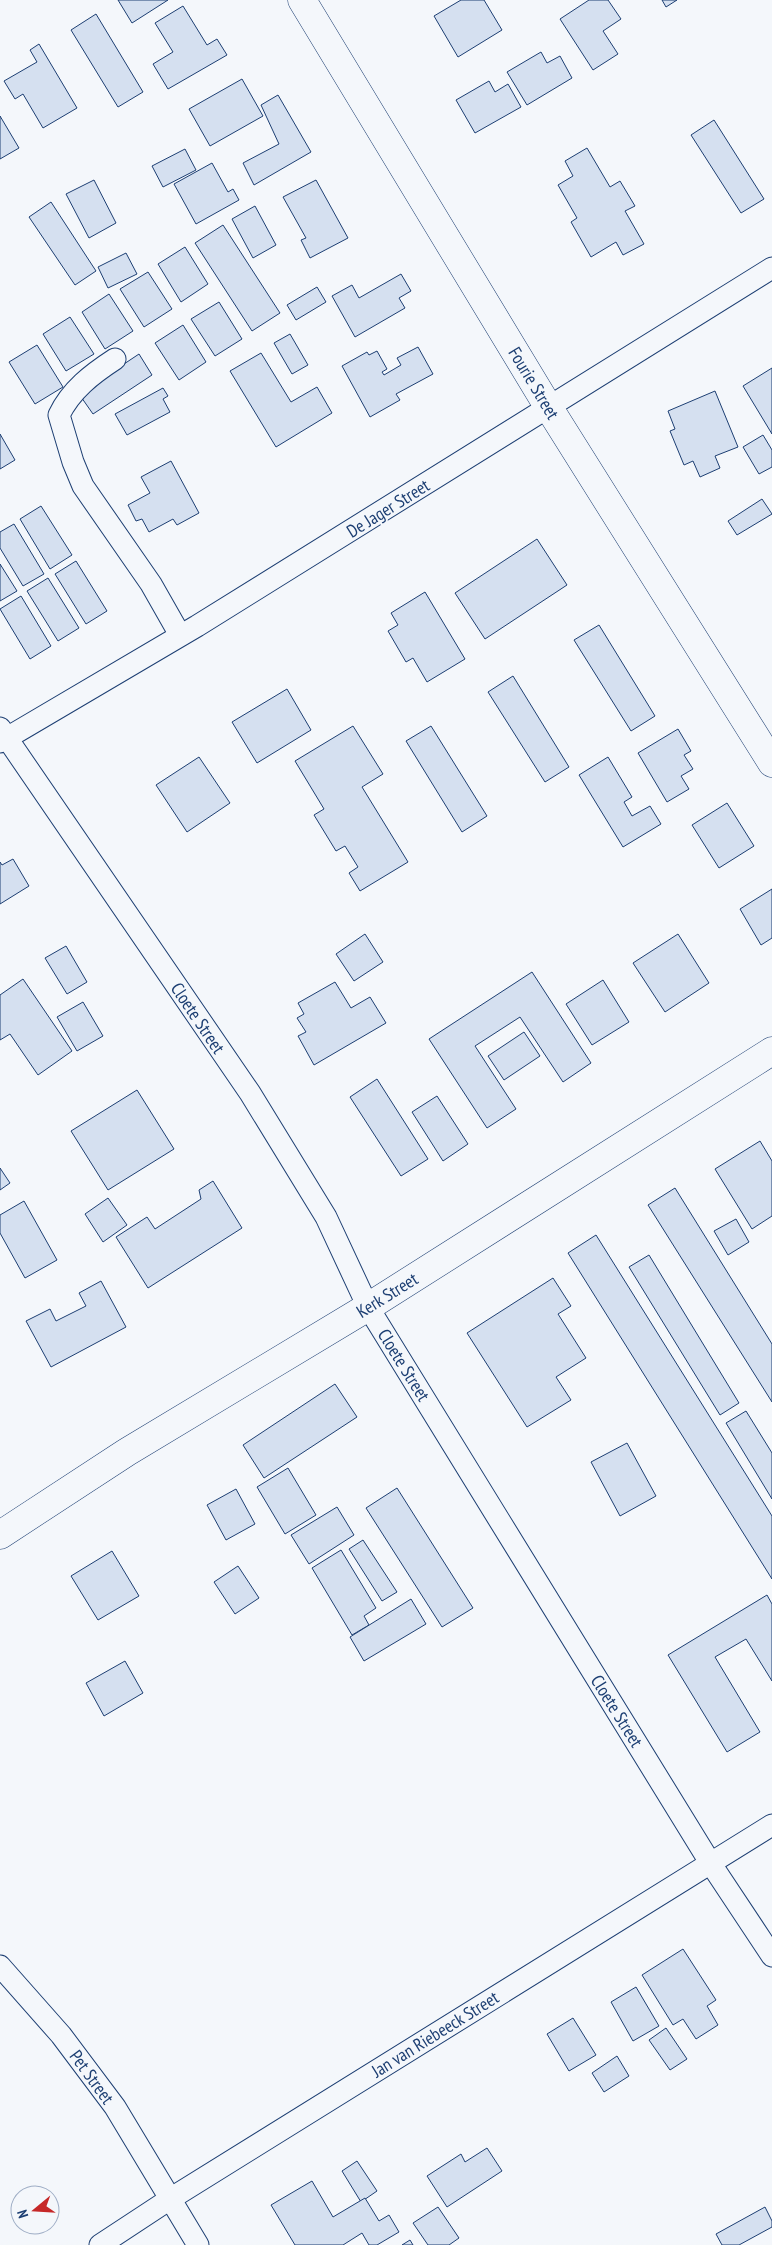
<svg xmlns="http://www.w3.org/2000/svg" width="772" height="2245" font-family="'PT Sans Narrow',sans-serif">
<style>
.building{fill:#d5e0f0;stroke:#1d3f73}
.lines{fill:none;stroke-linecap:round;stroke-linejoin:round}
.minor-casing{stroke:#1d3f73;stroke-width:23}
.trunk-casing{stroke:#1d3f73;stroke-width:29}
.minor{stroke:#f4f7fb;stroke-width:21}
.trunk{stroke:#f4f7fb;stroke-width:28}
.labels{text-anchor:middle;dominant-baseline:central;stroke-width:4;stroke-linejoin:round;paint-order:stroke}
.street-label{font-size:18px;fill:#1d3f73;stroke:#f4f7fb}
</style>
<rect width="100%" height="100%" fill="#f4f7fb"/>
<!-- building -->
<g class="building">
<path d="M 118,0 L 168,0 L 132,23 Z"/>
<path d="M 461,0 L 484,0 L 502,30 L 458,57 L 434,16 Z"/>
<path d="M 589,0 L 608,0 L 621,19 L 603,31 L 618,54 L 593,70 L 560,19 Z"/>
<path d="M 662,0 L 677,0 L 666,7 Z"/>
<path d="M 183,6 L 207,45 L 217,39 L 227,55 L 168,89 L 153,64 L 173,52 L 155,23 Z"/>
<path d="M 96,14 L 143,92 L 118,107 L 71,30 Z"/>
<path d="M 39,44 L 77,108 L 43,128 L 23,94 L 15,99 L 4,81 L 37,62 L 30,50 Z"/>
<path d="M 541,52 L 547,63 L 560,56 L 572,78 L 527,105 L 507,72 Z"/>
<path d="M 242,79 L 263,116 L 210,146 L 189,109 Z"/>
<path d="M 489,81 L 495,92 L 508,84 L 521,107 L 475,133 L 456,100 Z"/>
<path d="M 278,95 L 311,152 L 254,185 L 243,163 L 279,144 L 261,105 Z"/>
<path d="M 0,116 L 19,148 L 0,159 Z"/>
<path d="M 714,120 L 764,199 L 741,213 L 691,135 Z"/>
<path d="M 587,148 L 610,187 L 620,181 L 635,206 L 625,211 L 644,244 L 623,255 L 616,242 L 591,257 L 571,222 L 577,218 L 558,185 L 573,176 L 565,161 Z"/>
<path d="M 185,149 L 196,170 L 163,187 L 152,166 Z"/>
<path d="M 212,163 L 228,192 L 233,189 L 239,200 L 196,224 L 174,184 Z"/>
<path d="M 94,180 L 116,223 L 89,238 L 66,194 Z"/>
<path d="M 316,180 L 348,238 L 310,258 L 301,240 L 306,238 L 283,197 Z"/>
<path d="M 51,202 L 96,271 L 75,285 L 29,217 Z"/>
<path d="M 255,206 L 276,245 L 253,258 L 232,219 Z"/>
<path d="M 223,225 L 280,313 L 252,331 L 195,243 Z"/>
<path d="M 185,247 L 208,284 L 181,302 L 158,264 Z"/>
<path d="M 126,253 L 137,274 L 108,288 L 98,267 Z"/>
<path d="M 148,272 L 172,309 L 144,327 L 120,289 Z"/>
<path d="M 401,274 L 411,291 L 399,298 L 405,308 L 355,337 L 332,296 L 352,285 L 359,298 Z"/>
<path d="M 317,287 L 326,302 L 296,320 L 287,305 Z"/>
<path d="M 109,294 L 133,331 L 105,349 L 82,312 Z"/>
<path d="M 219,302 L 242,339 L 215,356 L 191,319 Z"/>
<path d="M 70,317 L 94,354 L 66,371 L 43,334 Z"/>
<path d="M 183,325 L 206,362 L 179,380 L 155,343 Z"/>
<path d="M 290,334 L 308,365 L 292,374 L 274,343 Z"/>
<path d="M 37,345 L 63,387 L 35,404 L 9,362 Z"/>
<path d="M 418,347 L 433,374 L 396,394 L 400,400 L 370,417 L 342,366 L 367,352 L 369,355 L 377,351 L 387,369 L 382,372 L 384,375 L 401,365 L 397,358 Z"/>
<path d="M 261,353 L 291,402 L 317,387 L 332,413 L 276,447 L 230,371 Z"/>
<path d="M 139,354 L 152,375 L 93,414 L 79,394 Z"/>
<path d="M 772,368 L 772,434 L 743,386 Z"/>
<path d="M 163,388 L 168,396 L 163,399 L 170,412 L 127,435 L 115,414 Z"/>
<path d="M 715,391 L 738,447 L 715,456 L 720,468 L 700,477 L 693,461 L 684,465 L 670,431 L 675,429 L 668,411 Z"/>
<path d="M 0,434 L 15,460 L 0,469 Z"/>
<path d="M 763,435 L 772,450 L 772,467 L 759,474 L 743,447 Z"/>
<path d="M 171,461 L 199,513 L 177,525 L 173,519 L 149,532 L 142,519 L 136,521 L 128,505 L 150,493 L 141,477 Z"/>
<path d="M 762,499 L 772,514 L 737,535 L 728,521 Z"/>
<path d="M 41,506 L 72,555 L 50,569 L 20,519 Z"/>
<path d="M 14,524 L 44,574 L 23,586 L 0,548 L 0,532 Z"/>
<path d="M 537,539 L 567,585 L 485,639 L 455,593 Z"/>
<path d="M 76,561 L 107,611 L 86,624 L 55,574 Z"/>
<path d="M 0,564 L 17,591 L 0,601 Z"/>
<path d="M 48,578 L 79,628 L 58,641 L 27,591 Z"/>
<path d="M 425,592 L 465,659 L 427,682 L 413,658 L 406,662 L 388,631 L 398,625 L 391,613 Z"/>
<path d="M 21,596 L 51,646 L 30,659 L 0,609 Z"/>
<path d="M 599,625 L 655,716 L 631,731 L 574,640 Z"/>
<path d="M 513,676 L 569,767 L 545,782 L 488,692 Z"/>
<path d="M 287,689 L 311,730 L 257,763 L 232,722 Z"/>
<path d="M 353,726 L 383,774 L 362,787 L 408,862 L 360,891 L 349,873 L 358,867 L 345,846 L 336,851 L 314,815 L 324,809 L 295,761 Z"/>
<path d="M 431,726 L 487,816 L 462,832 L 406,741 Z"/>
<path d="M 678,729 L 691,751 L 684,755 L 693,769 L 681,776 L 689,789 L 667,802 L 638,753 Z"/>
<path d="M 199,757 L 230,803 L 187,832 L 156,785 Z"/>
<path d="M 608,757 L 632,797 L 624,802 L 632,816 L 650,806 L 661,824 L 623,847 L 579,775 Z"/>
<path d="M 727,803 L 754,846 L 719,868 L 692,825 Z"/>
<path d="M 13,859 L 29,886 L 0,904 L 0,862 L 2,865 Z"/>
<path d="M 772,889 L 772,938 L 761,945 L 740,909 Z"/>
<path d="M 365,934 L 383,962 L 354,981 L 336,954 Z"/>
<path d="M 678,934 L 709,983 L 665,1012 L 633,963 Z"/>
<path d="M 66,946 L 87,982 L 67,994 L 45,958 Z"/>
<path d="M 532,972 L 591,1063 L 563,1082 L 520,1017 L 475,1046 L 516,1109 L 487,1128 L 429,1039 Z"/>
<path d="M 23,979 L 72,1051 L 38,1075 L 10,1034 L 0,1040 L 0,995 Z"/>
<path d="M 603,980 L 629,1022 L 592,1045 L 566,1004 Z"/>
<path d="M 335,982 L 351,1008 L 370,997 L 386,1023 L 314,1065 L 298,1036 L 306,1032 L 297,1018 L 304,1014 L 298,1003 Z"/>
<path d="M 83,1002 L 103,1036 L 77,1051 L 57,1017 Z"/>
<path d="M 524,1032 L 540,1056 L 504,1080 L 488,1056 Z"/>
<path d="M 377,1079 L 428,1159 L 401,1176 L 350,1097 Z"/>
<path d="M 137,1090 L 174,1149 L 108,1190 L 71,1131 Z"/>
<path d="M 437,1096 L 468,1144 L 443,1161 L 412,1112 Z"/>
<path d="M 760,1141 L 772,1161 L 772,1216 L 752,1229 L 715,1169 Z"/>
<path d="M 0,1168 L 10,1183 L 0,1190 Z"/>
<path d="M 213,1181 L 242,1228 L 148,1288 L 116,1237 L 147,1217 L 155,1229 L 201,1199 L 199,1190 Z"/>
<path d="M 675,1188 L 772,1344 L 772,1402 L 648,1205 Z"/>
<path d="M 108,1198 L 127,1225 L 103,1242 L 85,1214 Z"/>
<path d="M 24,1201 L 57,1260 L 25,1278 L 0,1233 L 0,1215 Z"/>
<path d="M 736,1219 L 749,1242 L 728,1255 L 714,1231 Z"/>
<path d="M 596,1235 L 772,1516 L 772,1579 L 568,1253 Z"/>
<path d="M 649,1255 L 739,1403 L 720,1415 L 629,1267 Z"/>
<path d="M 553,1278 L 571,1306 L 558,1314 L 586,1358 L 556,1377 L 571,1400 L 527,1427 L 467,1333 Z"/>
<path d="M 101,1281 L 126,1327 L 51,1367 L 26,1321 L 50,1309 L 56,1321 L 86,1306 L 79,1293 Z"/>
<path d="M 335,1384 L 357,1417 L 264,1478 L 243,1445 Z"/>
<path d="M 746,1411 L 772,1453 L 772,1499 L 726,1423 Z"/>
<path d="M 627,1443 L 656,1496 L 620,1516 L 591,1462 Z"/>
<path d="M 288,1468 L 316,1515 L 285,1534 L 257,1487 Z"/>
<path d="M 397,1488 L 473,1608 L 442,1627 L 366,1508 Z"/>
<path d="M 236,1489 L 255,1524 L 226,1540 L 207,1505 Z"/>
<path d="M 337,1507 L 354,1535 L 309,1564 L 291,1535 Z"/>
<path d="M 363,1540 L 397,1592 L 382,1601 L 349,1549 Z"/>
<path d="M 341,1550 L 376,1608 L 364,1616 L 369,1625 L 352,1635 L 312,1568 Z"/>
<path d="M 112,1551 L 139,1596 L 98,1620 L 71,1576 Z"/>
<path d="M 238,1566 L 259,1598 L 235,1614 L 214,1582 Z"/>
<path d="M 767,1595 L 772,1604 L 772,1681 L 746,1639 L 715,1657 L 760,1732 L 727,1752 L 668,1655 Z"/>
<path d="M 411,1599 L 426,1624 L 364,1661 L 350,1637 Z"/>
<path d="M 125,1661 L 143,1693 L 104,1716 L 86,1683 Z"/>
<path d="M 683,1949 L 716,2000 L 707,2006 L 718,2025 L 696,2039 L 683,2019 L 673,2025 L 642,1975 Z"/>
<path d="M 636,1987 L 659,2026 L 633,2041 L 611,2002 Z"/>
<path d="M 573,2018 L 596,2055 L 569,2071 L 547,2034 Z"/>
<path d="M 666,2028 L 687,2059 L 670,2070 L 649,2040 Z"/>
<path d="M 617,2056 L 629,2076 L 604,2092 L 592,2073 Z"/>
<path d="M 487,2148 L 502,2171 L 447,2207 L 427,2176 L 461,2154 L 465,2162 Z"/>
<path d="M 357,2161 L 377,2191 L 361,2202 L 342,2171 Z"/>
<path d="M 312,2181 L 333,2217 L 365,2198 L 379,2221 L 389,2215 L 399,2232 L 377,2245 L 369,2245 L 362,2233 L 343,2245 L 295,2245 L 271,2205 Z"/>
<path d="M 438,2207 L 459,2238 L 449,2245 L 428,2245 L 413,2223 Z"/>
<path d="M 765,2207 L 772,2221 L 772,2227 L 739,2245 L 722,2245 L 716,2234 Z"/>
<path d="M 410,2240 L 413,2245 L 402,2245 Z"/>
</g>
<g class="lines">
<!-- minor casing -->
<g class="minor-casing">
<g id="minor">
<path d="M 115,359 C 92,374 71,390 59,415 L 73,462 L 83,486 L 151,584 L 180,635"/>
<path d="M 0,728 L 250,1093 L 326,1217 L 368,1307 L 711,1864 L 772,1956"/>
<path d="M 0,742 L 197,626 L 772,268"/>
<path d="M 0,1966 L 61,2035 L 115,2107 L 198,2245"/>
<path d="M 100,2245 L 170,2199 L 772,1825"/>
</g>
</g>
<!-- trunk casing -->
<g class="trunk-casing">
<g id="trunk">
<path d="M 302,0 L 549,408 L 772,763"/>
<path d="M 0,1535 L 127,1452 L 368,1307 L 772,1051"/>
</g>
</g>
<!-- minor -->
<use href="#minor" class="minor"/>
<!-- trunk -->
<use href="#trunk" class="trunk"/>
</g>
<g class="labels">
<!-- street labels -->
<g class="street-label">
<text transform="translate(534 383) rotate(59)">Fourie Street</text>
<text transform="translate(388 508) rotate(-32)">De Jager Street</text>
<text transform="translate(198 1018) rotate(56)">Cloete Street</text>
<text transform="translate(387 1295) rotate(-32)">Kerk Street</text>
<text transform="translate(404 1365) rotate(58)">Cloete Street</text>
<text transform="translate(617 1711) rotate(58)">Cloete Street</text>
<text transform="translate(435 2034) rotate(-32)">Jan van Riebeeck Street</text>
<text transform="translate(92 2077) rotate(54)">Pet Street</text>
</g>
</g>
<!-- north arrow -->
<g transform="translate(35 2210) rotate(252)"><circle r="24" fill="#f4f7fb" stroke="#9eadc5"/>
<path d="M0-4L9 19L0 12L-9 19Z" fill="#c62828"/>
<text y="-8" font-size="14" font-weight="bold" text-anchor="middle" fill="#1d3f73">N</text>
</g>
</svg>
